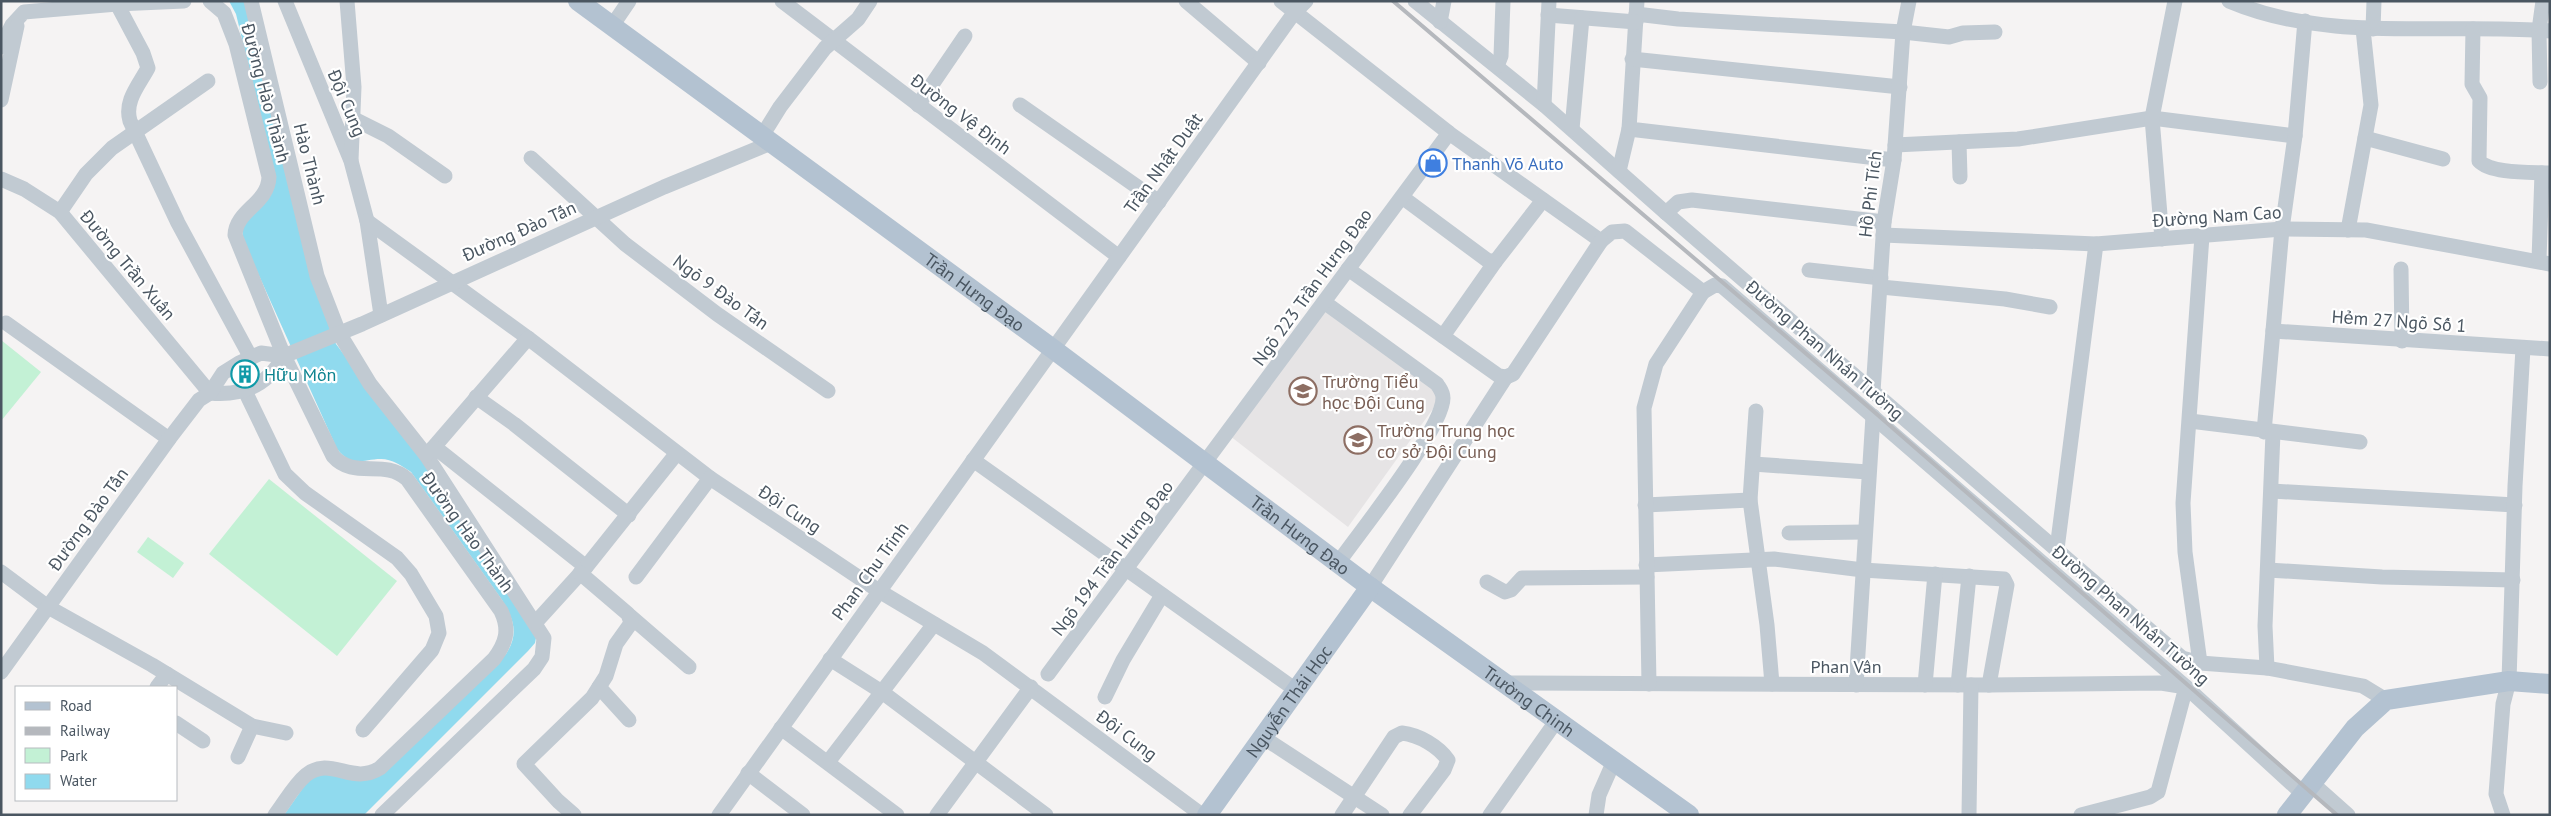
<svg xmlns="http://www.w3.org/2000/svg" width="2551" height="816" font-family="'PT Sans',sans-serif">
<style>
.education{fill:#e6e4e5}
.green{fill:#c3f1d5}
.water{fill:#90daee}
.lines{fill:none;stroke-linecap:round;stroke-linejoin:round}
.minor{stroke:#c1cad2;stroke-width:15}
.major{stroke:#b3c2d1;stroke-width:20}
.rail{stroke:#b5b8bd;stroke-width:4}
.labels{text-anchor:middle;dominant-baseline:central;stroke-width:4.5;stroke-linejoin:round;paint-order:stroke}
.street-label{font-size:18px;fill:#4a5661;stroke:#fff}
.shop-label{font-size:18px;fill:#366cbe;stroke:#fff;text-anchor:start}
.culture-label{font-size:18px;fill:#0d838f;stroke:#fff;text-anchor:start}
.education-label{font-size:18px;fill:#785e54;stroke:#fff;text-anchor:start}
</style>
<rect width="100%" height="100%" fill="#f5f3f3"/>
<!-- education -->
<path class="education" d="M 1324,308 L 1437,392 L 1435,406 L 1348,527 L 1230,436 Z"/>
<!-- green -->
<g class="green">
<path d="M 1,340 L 41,372 L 1,421 Z"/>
<path d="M 269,479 L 397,581 L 337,656 L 209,554 Z"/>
<path d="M 148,537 L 184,563 L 173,578 L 137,552 Z"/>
</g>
<!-- water -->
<path class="water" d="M 229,1 L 248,1 L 324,313 L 336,344 L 421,457 L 537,633 L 535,643 L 528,651 L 364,815 L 284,815 L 307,782 L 322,772 L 357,781 L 506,654 C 519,634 514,620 502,600 L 411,472 C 402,466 392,459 381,459 C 361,459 354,469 337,449 L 243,240 L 242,227 L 275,176 L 236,14 Z"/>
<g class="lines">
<!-- minor -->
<g class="minor">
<path d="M 210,1 L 224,13 L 236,44 L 269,177 C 268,204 236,210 235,235 L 284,356 L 333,456 C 354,480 384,458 407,479 L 501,611 C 510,630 506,643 494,659 L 380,768 C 352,786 331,755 306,775 C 294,785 285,802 275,815"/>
<path d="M 251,1 L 317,276 L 339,333 L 370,384 L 426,455 L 544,638 L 542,657 L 534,669 L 382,815"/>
<path d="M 285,1 L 351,161 L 367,221 L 381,315"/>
<path d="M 347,1 L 354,87 L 351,160"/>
<path d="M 782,1 L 1119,257"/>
<path d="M 1186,1 L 1259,63"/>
<path d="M 1281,1 L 1449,133 L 1601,241 L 1612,232 L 1625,231 L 1703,292 L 1715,285 L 1722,286 L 2186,687 L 2303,794"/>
<path d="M 1415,1 L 1544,105 L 1666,213 L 2182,658 L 2200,663 L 2267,668 L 2363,686 L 2386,700"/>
<path d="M 1637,1 L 1629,129 L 1894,160"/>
<path d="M 2229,1 C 2331,44 2443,22 2550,31"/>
<path d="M 117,4 L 143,53 L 148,68 C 139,85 124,101 130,121 L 178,223 L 251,358"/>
<path d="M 1636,14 L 1678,19 L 1903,32 L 1949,37 L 1963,33 L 1995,32"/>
<path d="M 1548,15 L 1636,22"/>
<path d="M 1440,22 L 1444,1"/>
<path d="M 612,26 L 629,1"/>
<path d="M 2373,29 L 2374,1"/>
<path d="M 2473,29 L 2472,84 L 2480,98 L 2479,161 C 2491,174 2532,172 2550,173"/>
<path d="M 1,47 L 12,25 L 24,12 L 117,4 L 184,1"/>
<path d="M 1632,59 L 1900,87"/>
<path d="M 1497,66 L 1501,56 L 1503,1"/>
<path d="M 2540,82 L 2539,30 L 2543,1"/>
<path d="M 1,100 L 17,26"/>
<path d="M 918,105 L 965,36"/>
<path d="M 1020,105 L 1159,202"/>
<path d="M 1544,105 L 1549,1"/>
<path d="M 354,119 L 388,136 L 445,176"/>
<path d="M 1572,129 L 1582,18"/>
<path d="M 762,136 L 780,107 L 825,48 L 858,19 L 870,1"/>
<path d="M 2365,138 L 2443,159"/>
<path d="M 1959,142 L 1960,177"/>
<path d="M 1895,145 L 2018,139 L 2152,118 L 2295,136"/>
<path d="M 531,158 L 625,244 L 717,314 L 828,391"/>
<path d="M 1619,171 L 1629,129"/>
<path d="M 1,179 L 24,189 L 60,212 L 210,393"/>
<path d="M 1402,197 L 1487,260 L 1495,262 L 1543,200"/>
<path d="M 60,212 L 86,174 L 112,148 L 208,81"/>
<path d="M 1666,213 L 1678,202 L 1692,200 L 1884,222"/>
<path d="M 367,221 L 528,338 L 710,478 L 879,591 L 983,653 L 1202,815"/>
<path d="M 2348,230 L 2371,105 L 2363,29"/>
<path d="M 1883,235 L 2096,244 L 2282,229 L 2366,230 L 2550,264"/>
<path d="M 2162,239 L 2152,118 L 2175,1"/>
<path d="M 2539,260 L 2542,173"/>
<path d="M 1348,269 L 1499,376 L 1506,377 L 1513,374 L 1601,241"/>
<path d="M 2401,269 L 2402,341"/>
<path d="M 1809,270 L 1881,278"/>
<path d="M 1881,287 L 2005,299 L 2050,307"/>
<path d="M 1324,302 L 1437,384 C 1440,389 1443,392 1443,398 C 1443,429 1359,533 1338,563"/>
<path d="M 6,323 L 169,439"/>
<path d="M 2273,331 L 2550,349"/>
<path d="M 1443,336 L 1495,262"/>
<path d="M 245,391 L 285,474 L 305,493 L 397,558 L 411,574 L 436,616 L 439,633 L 432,650 L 363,730"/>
<path d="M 1873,392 L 1884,222 L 1894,160 L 1903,32 L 1909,1"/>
<path d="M 210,393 C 242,396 268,385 284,356"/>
<path d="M 476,397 L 514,424 L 629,515"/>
<path d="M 1756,411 L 1750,500 L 1767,625 L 1772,684"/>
<path d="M 2190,421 L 2360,442"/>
<path d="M 2264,432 L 2282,229 L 2295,136 L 2305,21"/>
<path d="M 433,448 L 528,338"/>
<path d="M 426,455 L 433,448 L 437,449 L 586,567"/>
<path d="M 973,460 L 1296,690"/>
<path d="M 1753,464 L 1868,472"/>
<path d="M 2272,491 L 2515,505"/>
<path d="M 1645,505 L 1750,500"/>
<path d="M 1789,533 L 1865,532"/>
<path d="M 2057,549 L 2096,244"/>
<path d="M 1646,565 L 1774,559 L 1863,570 L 2004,579 L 2007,585 L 1989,685"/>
<path d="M 2268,570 L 2382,577 L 2513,580"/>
<path d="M 1,572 L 48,607 L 152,665 L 252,726 L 286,733"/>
<path d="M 636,577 L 710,478"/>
<path d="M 1487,582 L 1505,592 L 1511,590 L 1522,578 L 1647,577"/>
<path d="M 1370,587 L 1506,377"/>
<path d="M 630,616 L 689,667"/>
<path d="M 536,622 L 586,567 L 677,453"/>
<path d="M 830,659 L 882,692 L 1046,815"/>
<path d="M 2200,663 L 2185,552 L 2183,503 L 2202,236"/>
<path d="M 2267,668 L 2265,626 L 2273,433"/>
<path d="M 1,672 L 169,439 L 199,400 L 210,393 L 223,373 L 239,363 L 261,353 L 284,356 L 362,324 L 664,187 L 771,143"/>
<path d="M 1048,674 L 1449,133"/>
<path d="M 1505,683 L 1989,685 L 2161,683 L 2186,687 L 2158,792 L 2150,797 L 2081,815"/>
<path d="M 1649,684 L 1644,408 L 1656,364 L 1703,292"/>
<path d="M 1856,685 L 1873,416"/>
<path d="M 1925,685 L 1935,574"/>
<path d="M 1958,685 L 1969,576"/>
<path d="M 157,687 L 167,674"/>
<path d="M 599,687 L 629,720"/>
<path d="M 1105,697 L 1123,660 L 1162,595"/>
<path d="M 176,723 L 203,741"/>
<path d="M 781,728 L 897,815"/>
<path d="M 1264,738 L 1382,815"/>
<path d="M 238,757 L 252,726"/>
<path d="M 828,762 L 934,624"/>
<path d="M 748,773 L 803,815"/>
<path d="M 2312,783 L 2348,815"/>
<path d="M 574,815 L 558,801 L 524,764 L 592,698 L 606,676 L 616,644 L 631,623 L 628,614 L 580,573"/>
<path d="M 719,815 L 1294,13 L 1306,1"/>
<path d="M 937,815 L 1031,687"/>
<path d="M 1342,815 L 1394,737 L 1402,733 C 1419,735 1438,746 1448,760 L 1444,770 L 1410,815"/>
<path d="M 1490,815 L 1557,720"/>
<path d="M 1596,815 L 1599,795 L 1614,761"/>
<path d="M 1969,815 L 1971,685"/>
<path d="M 2503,815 L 2496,794 L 2503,704 L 2509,681 L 2515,486 L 2523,348"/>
</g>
<!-- major -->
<g class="major">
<path id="s1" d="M 578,1 L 1053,349 L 1370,587 L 1689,815"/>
<path id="s2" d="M 1207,815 L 1370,587"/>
<path d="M 2287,815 L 2355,728 L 2386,700 L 2509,681 L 2550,684"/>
</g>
<!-- rail -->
<path class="rail" d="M 1393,1 L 1872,410 L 2337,815"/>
</g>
<!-- icons -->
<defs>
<g id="shop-ring" transform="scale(1.4375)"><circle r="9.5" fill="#fff" stroke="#3f7fe0" stroke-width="1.5"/><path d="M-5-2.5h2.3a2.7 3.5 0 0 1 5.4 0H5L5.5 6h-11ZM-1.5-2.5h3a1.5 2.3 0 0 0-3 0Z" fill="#3f7fe0"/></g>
<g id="building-ring" transform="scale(1.4375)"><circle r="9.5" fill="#fff" stroke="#0f9aa8" stroke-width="1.5"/><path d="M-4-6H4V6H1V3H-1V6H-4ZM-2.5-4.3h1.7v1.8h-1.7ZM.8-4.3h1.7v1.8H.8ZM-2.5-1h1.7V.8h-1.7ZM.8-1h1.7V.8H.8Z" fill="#0f9aa8"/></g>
<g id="school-ring" transform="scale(1.4375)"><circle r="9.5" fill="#fff" stroke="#8d6e63" stroke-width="1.5"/><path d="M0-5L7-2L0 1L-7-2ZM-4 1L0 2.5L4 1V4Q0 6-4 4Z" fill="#8d6e63"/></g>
</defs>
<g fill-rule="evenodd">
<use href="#shop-ring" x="1433" y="163"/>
<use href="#building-ring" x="245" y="374"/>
<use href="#school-ring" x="1303" y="391"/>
<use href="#school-ring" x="1358" y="440"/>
</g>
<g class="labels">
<!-- street labels -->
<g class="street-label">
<text transform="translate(266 93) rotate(75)">Đường Hào Thành</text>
<text transform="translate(347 103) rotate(67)">Đội Cung</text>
<text transform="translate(961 114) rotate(37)">Đường Vệ Định</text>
<text transform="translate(1163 163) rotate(-54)">Trần Nhật Duật</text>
<text transform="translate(310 164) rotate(76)">Hào Thành</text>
<text transform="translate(1870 194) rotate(-83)">Hồ Phi Tích</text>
<text transform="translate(2217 216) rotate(-4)">Đường Nam Cao</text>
<text transform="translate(519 231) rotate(-24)">Đường Đào Tấn</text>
<text transform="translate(128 265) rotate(50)">Đường Trần Xuân</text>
<text transform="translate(1312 287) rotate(-54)">Ngõ 223 Trần Hưng Đạo</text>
<text transform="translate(721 292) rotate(36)">Ngõ 9 Đào Tấn</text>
<text stroke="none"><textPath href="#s1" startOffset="492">Trần Hưng Đạo</textPath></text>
<text transform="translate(2399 321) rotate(4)">Hẻm 27 Ngõ Số 1</text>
<text transform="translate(1825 350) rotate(41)">Đường Phan Nhân Tường</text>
<text transform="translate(790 509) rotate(34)">Đội Cung</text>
<text transform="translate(88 519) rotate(-54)">Đường Đào Tấn</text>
<text transform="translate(468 532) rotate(54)">Đường Hào Thành</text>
<text stroke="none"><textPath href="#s1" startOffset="898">Trần Hưng Đạo</textPath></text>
<text transform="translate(1112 558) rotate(-53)">Ngõ 194 Trần Hưng Đạo</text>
<text transform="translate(870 571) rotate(-54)">Phan Chu Trinh</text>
<text transform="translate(2131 615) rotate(41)">Đường Phan Nhân Tường</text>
<text x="1846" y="666">Phan Vân</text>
<text stroke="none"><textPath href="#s2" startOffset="140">Nguyễn Thái Học</textPath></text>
<text stroke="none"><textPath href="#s1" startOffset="1181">Trường Chinh</textPath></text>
<text transform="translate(1127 735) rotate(37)">Đội Cung</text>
</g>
<!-- shop labels -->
<g class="shop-label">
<text x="1452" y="163">Thanh Võ Auto</text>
</g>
<!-- culture labels -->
<g class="culture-label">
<text x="264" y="374">Hữu Môn</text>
</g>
<!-- education labels -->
<g class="education-label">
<text x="1322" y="381">Trường Tiểu<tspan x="1322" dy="21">học Đội Cung</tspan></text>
<text x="1377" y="430">Trường Trung học<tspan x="1377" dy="21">cơ sở Đội Cung</tspan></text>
</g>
</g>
<!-- border -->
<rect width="2551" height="816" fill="none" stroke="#4a5661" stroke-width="5"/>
<!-- legend -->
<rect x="15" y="686" width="162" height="115" fill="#ffffff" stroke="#b7bbc0"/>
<rect x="25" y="702" width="25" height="8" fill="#b3c2d1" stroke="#b7bbc0"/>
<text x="60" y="711" font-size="15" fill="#4a5661">Road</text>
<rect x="25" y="727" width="25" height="8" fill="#b5b8bd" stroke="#b7bbc0"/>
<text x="60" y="736" font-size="15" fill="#4a5661">Railway</text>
<rect x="25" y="748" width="25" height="15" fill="#c3f1d5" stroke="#b7bbc0"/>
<text x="60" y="761" font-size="15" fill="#4a5661">Park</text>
<rect x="25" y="774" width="25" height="15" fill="#90daee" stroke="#b7bbc0"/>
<text x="60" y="786" font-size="15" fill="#4a5661">Water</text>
</svg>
